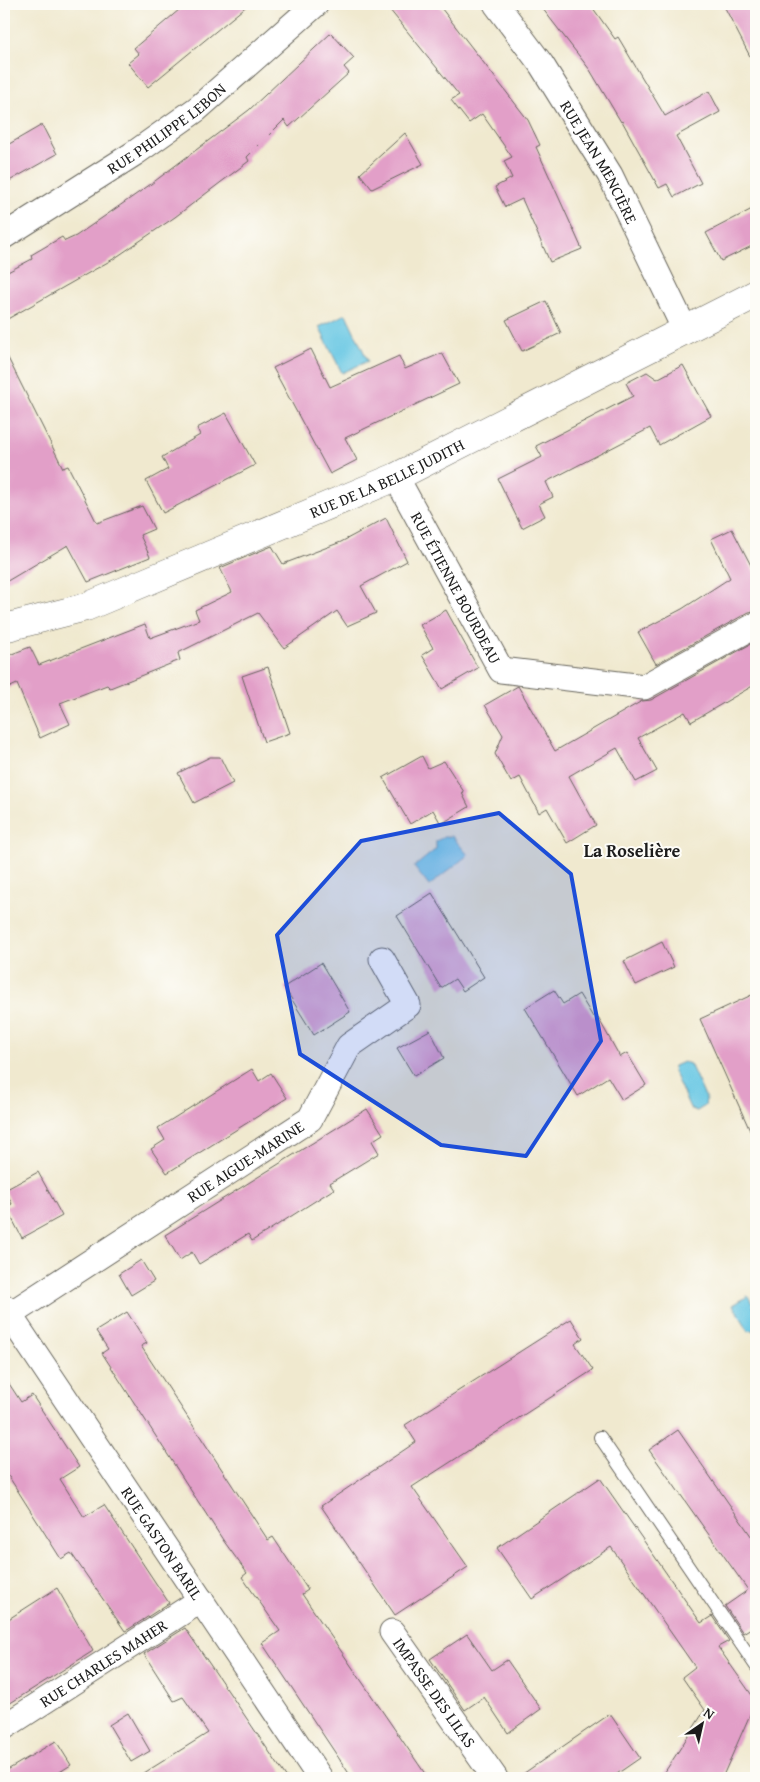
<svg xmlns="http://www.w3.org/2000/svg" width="760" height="1782" font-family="'Gentium Book Plus',serif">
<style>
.water{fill:#65c6e3;stroke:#407180}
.building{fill:#e29fc8}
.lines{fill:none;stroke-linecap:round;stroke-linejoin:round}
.lane-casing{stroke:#66645b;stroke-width:14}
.street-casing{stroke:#66645b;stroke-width:27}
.secondary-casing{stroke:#66645b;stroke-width:29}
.lane{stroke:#fff;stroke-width:12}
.street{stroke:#fff;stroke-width:25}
.secondary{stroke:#fff;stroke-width:28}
.marked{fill:#1d4ed8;fill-opacity:0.2;stroke:#1d4ed8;stroke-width:4;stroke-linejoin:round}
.labels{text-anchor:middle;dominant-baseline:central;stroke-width:4;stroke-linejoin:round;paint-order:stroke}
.street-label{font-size:16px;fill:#1c1c1c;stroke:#fdfcf7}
.neighbourhood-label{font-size:18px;font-weight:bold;fill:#1c1c1c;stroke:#fdfcf7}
</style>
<rect width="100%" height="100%" fill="#fdfcf7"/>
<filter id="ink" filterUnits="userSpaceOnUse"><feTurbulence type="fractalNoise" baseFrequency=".02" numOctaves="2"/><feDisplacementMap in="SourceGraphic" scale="10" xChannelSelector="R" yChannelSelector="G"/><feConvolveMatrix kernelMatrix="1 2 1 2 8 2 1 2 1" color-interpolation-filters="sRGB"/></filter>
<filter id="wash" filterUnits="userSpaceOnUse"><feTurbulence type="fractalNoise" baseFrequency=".0096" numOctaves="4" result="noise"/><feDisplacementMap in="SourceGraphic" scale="20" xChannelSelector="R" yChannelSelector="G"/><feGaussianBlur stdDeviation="1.12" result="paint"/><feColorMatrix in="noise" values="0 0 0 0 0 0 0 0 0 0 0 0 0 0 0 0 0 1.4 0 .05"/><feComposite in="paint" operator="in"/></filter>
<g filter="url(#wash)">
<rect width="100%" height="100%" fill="#f0e9cf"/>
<!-- water -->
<g class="water">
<path d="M 346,314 L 368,361 L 342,373 L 319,327 Z"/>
<path d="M 452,836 L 468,855 L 429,886 L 414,867 L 436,849 L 436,841 L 444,837 Z"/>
<path d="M 683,1062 L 690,1064 L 706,1099 L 705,1106 L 697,1111 L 691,1110 L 673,1071 L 674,1066 Z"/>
<path d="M 748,1296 L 756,1311 L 756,1332 L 752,1330 L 749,1331 L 733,1305 Z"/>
</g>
<g id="blocks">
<!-- building -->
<g class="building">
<path d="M 186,4 L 249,4 L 148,87 L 128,63 L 139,54 L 134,48 Z"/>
<path d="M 385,4 L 438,4 L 528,120 L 540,145 L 536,147 L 582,249 L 550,262 L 522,199 L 505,207 L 495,187 L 512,178 L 504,161 L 512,157 L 482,114 L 469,123 L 451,100 L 459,95 Z"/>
<path d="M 539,4 L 590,4 L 615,39 L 618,37 L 665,116 L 709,91 L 720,112 L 676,136 L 701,183 L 674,197 L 667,184 L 659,188 L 622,121 L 621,122 L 590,70 Z"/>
<path d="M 723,4 L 756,4 L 756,68 Z"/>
<path d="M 331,33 L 354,58 L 344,67 L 349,73 L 289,127 L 284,120 L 247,157 L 249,161 L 175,217 L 115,258 L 4,321 L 4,274 L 32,259 L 31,255 L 62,237 L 65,241 L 76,236 L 151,184 L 249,110 Z"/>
<path d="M 42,125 L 57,154 L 4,184 L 4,147 Z"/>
<path d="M 405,133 L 423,164 L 372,189 L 360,174 Z"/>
<path d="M 756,207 L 756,244 L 721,261 L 706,233 Z"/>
<path d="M 546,301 L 561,333 L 522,351 L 506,320 Z"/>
<path d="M 311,349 L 330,387 L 399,356 L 405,369 L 442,353 L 459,384 L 345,438 L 357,460 L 330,474 L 273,368 Z"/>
<path d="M 4,350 L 63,468 L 68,466 L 97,523 L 142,506 L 154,529 L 140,535 L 150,557 L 88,582 L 68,545 L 4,583 Z"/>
<path d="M 683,365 L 711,416 L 659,445 L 650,428 L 546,482 L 553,497 L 539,504 L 545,516 L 522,528 L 498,479 L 542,457 L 536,446 L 633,396 L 626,383 L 647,372 L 657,379 Z"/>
<path d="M 226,413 L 255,465 L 163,513 L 146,481 L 168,469 L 162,457 L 200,435 L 197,428 Z"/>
<path d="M 386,518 L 407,561 L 361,586 L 376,613 L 347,626 L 337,611 L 284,648 L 258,613 L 178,653 L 180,660 L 110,688 L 107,685 L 60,703 L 70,724 L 40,738 L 17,684 L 4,690 L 4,657 L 30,647 L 39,665 L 145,624 L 150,638 L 199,620 L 195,610 L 232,592 L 220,568 L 272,546 L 283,564 L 341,542 Z"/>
<path d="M 732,529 L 756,575 L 756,611 L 749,612 L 656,664 L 638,632 L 682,609 L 730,578 L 711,539 Z"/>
<path d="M 446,610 L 478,668 L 442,689 L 422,655 L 433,648 L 420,625 Z"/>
<path d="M 756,641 L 756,684 L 691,722 L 685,712 L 638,738 L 657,771 L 636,782 L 617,748 L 569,776 L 596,825 L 567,843 L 547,808 L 539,813 L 520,777 L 511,782 L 495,754 L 503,735 L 485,705 L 518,686 L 555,751 L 642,701 L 651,700 Z"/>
<path d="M 268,667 L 290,733 L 264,742 L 242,676 Z"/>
<path d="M 422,756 L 428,768 L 444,761 L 464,792 L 462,793 L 469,807 L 441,824 L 433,810 L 410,824 L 383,778 Z"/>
<path d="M 210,757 L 220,757 L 233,783 L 194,803 L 178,773 Z"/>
<path d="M 432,893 L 484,977 L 463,991 L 455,979 L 441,988 L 397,916 Z"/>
<path d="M 662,942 L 674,967 L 636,985 L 624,961 Z"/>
<path d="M 321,963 L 350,1012 L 314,1035 L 284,987 Z"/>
<path d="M 554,990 L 563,1004 L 579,994 L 593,1017 L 596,1014 L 620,1057 L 627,1053 L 646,1085 L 622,1100 L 608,1077 L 578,1096 L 525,1008 Z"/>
<path d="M 756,993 L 756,1144 L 700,1019 Z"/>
<path d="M 430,1030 L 444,1058 L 414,1076 L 397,1048 Z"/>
<path d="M 252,1069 L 259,1081 L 271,1073 L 287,1098 L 167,1173 L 151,1149 L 165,1140 L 158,1128 Z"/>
<path d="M 367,1109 L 383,1134 L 372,1141 L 379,1153 L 330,1183 L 334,1189 L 252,1241 L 248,1234 L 199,1264 L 192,1252 L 180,1260 L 165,1235 Z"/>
<path d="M 38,1172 L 62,1216 L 22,1238 L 6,1207 L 12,1204 L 5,1190 Z"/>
<path d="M 141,1260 L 154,1281 L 131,1295 L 119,1274 Z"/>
<path d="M 127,1312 L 147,1343 L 141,1346 L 268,1540 L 273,1537 L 308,1590 L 302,1594 L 428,1778 L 352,1778 L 262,1643 L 280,1631 L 242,1577 L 247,1573 L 223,1540 L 102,1353 L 108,1349 L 96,1331 Z"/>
<path d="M 571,1319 L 583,1338 L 575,1344 L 593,1370 L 412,1487 L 468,1567 L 395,1615 L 321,1506 L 416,1442 L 405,1425 Z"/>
<path d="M 4,1376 L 21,1402 L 32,1395 L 79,1467 L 60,1479 L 84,1517 L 104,1505 L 169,1603 L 129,1629 L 125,1631 L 71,1553 L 61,1559 L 4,1469 Z"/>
<path d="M 678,1430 L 756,1543 L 756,1625 L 743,1633 L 725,1606 L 748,1590 L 649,1450 Z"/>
<path d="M 600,1478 L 701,1623 L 712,1616 L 729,1641 L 718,1647 L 756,1701 L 722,1778 L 661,1778 L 705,1710 L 682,1677 L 695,1667 L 611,1547 L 532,1599 L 497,1548 Z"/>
<path d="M 57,1588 L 93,1651 L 4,1707 L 4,1622 Z"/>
<path d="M 185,1628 L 243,1713 L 287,1778 L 136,1778 L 208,1733 L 183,1697 L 174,1701 L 144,1654 Z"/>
<path d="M 467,1634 L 492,1670 L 507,1660 L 541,1709 L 508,1733 L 484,1697 L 465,1710 L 430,1659 Z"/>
<path d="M 128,1713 L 150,1751 L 131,1762 L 109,1725 Z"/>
<path d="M 610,1714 L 640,1758 L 611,1778 L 517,1778 Z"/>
<path d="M 56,1741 L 71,1765 L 50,1778 L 4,1778 L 4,1772 Z"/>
</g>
</g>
</g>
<g filter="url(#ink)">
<use href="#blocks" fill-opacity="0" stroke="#66645b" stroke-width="1"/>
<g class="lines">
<!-- lane casing -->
<g class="lane-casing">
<path id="lane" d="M 600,1437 L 756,1666"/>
</g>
<!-- street casing -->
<g class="street-casing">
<g id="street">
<path id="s1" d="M 496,4 L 541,64 L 610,175 L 685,330"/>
<path id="s2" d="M 4,236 L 135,153 L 197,109 L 316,4"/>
<path id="s3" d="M 396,477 L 501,670 L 644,687 L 756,625"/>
<path id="s4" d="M 4,1307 L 320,1778"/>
<path id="s5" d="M 9,1315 L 310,1119 L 349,1046 L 408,1005 L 382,959"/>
<path id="s6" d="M 392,1632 L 495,1778"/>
<path id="s7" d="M 4,1727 L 201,1600"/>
</g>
</g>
<!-- secondary casing -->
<g class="secondary-casing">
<g id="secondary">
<path id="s8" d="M 4,628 L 86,607 L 396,477 L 756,294"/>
</g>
</g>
<!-- lane -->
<use href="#lane" class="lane"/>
<!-- street -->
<use href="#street" class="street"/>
<!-- secondary -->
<use href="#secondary" class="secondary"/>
</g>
</g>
<!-- marked area -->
<path class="marked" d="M 499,813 L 571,874 L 601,1041 L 526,1156 L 441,1145 L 300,1054 L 277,935 L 361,841 Z"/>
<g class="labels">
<!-- street labels -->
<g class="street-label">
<text stroke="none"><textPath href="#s2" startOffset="195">RUE PHILIPPE LEBON</textPath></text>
<text stroke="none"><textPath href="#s1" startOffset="189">RUE JEAN MENCIÈRE</textPath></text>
<text stroke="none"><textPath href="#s8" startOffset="412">RUE DE LA BELLE JUDITH</textPath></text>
<text stroke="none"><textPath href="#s3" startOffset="126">RUE ÉTIENNE BOURDEAU</textPath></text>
<text stroke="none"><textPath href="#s5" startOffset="282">RUE AIGUE-MARINE</textPath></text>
<text stroke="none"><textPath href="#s4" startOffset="284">RUE GASTON BARIL</textPath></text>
<text stroke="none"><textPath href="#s7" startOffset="118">RUE CHARLES MAHER</textPath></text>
<text stroke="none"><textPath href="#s6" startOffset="74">IMPASSE DES LILAS</textPath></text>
</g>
<!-- neighbourhood labels -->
<g class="neighbourhood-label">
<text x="632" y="850">La Roselière</text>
</g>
</g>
<!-- margin -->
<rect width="760" height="1782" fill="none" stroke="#fdfcf7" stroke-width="20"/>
<!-- north arrow -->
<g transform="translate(702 1724) rotate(34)" stroke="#fdfcf7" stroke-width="4" paint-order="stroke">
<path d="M0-4L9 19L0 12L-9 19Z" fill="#1c1c1c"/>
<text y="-8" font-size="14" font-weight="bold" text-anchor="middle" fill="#1c1c1c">N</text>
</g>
</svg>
